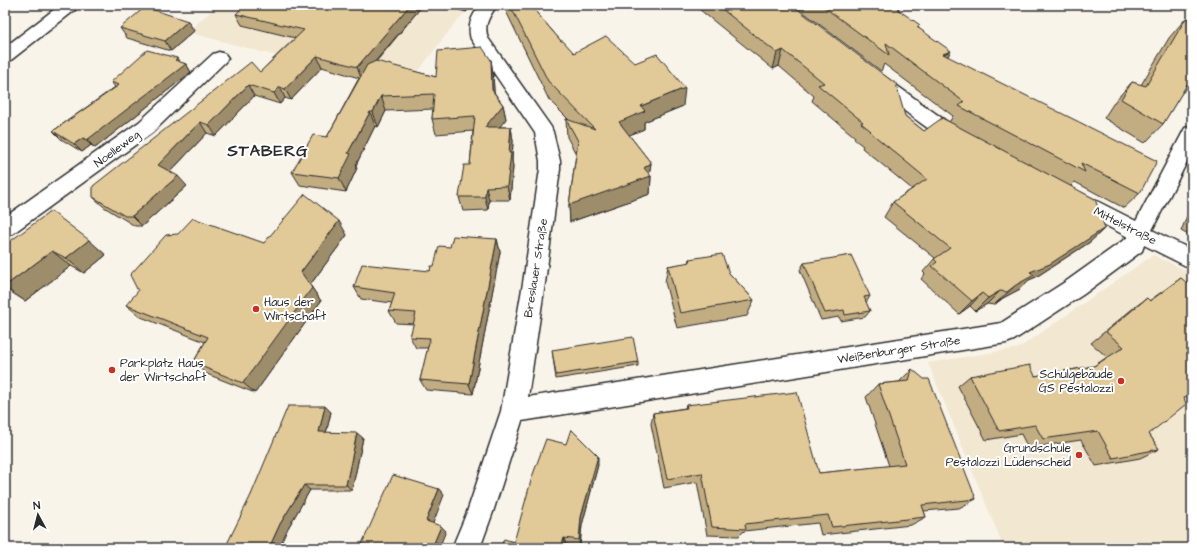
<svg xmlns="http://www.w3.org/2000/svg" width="1197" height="553" font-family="'Architects Daughter',sans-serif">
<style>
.built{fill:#f2e7d1}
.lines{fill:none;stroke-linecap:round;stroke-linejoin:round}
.minor-casing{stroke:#2b2b2b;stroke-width:3}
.tertiary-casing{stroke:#2b2b2b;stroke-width:3}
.minor{fill:#fff;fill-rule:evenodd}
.tertiary{fill:#fff;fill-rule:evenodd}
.wall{fill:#c2ad83;stroke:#2b2b2b}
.shaded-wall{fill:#9e8d6a;stroke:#2b2b2b}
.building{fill:#e2c998;stroke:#2b2b2b}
.poi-dot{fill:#c8321e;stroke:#fff;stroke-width:1.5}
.labels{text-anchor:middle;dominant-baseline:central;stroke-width:4;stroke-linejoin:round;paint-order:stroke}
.street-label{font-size:12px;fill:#2b2b2b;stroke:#fff}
.poi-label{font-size:12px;fill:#2b2b2b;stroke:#fff;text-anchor:start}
.district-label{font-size:16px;font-weight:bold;letter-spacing:1px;fill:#2b2b2b;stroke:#fff}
</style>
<rect width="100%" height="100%" fill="#f9f4ea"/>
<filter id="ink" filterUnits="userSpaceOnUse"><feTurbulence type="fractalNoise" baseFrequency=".025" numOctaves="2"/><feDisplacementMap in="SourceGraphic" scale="8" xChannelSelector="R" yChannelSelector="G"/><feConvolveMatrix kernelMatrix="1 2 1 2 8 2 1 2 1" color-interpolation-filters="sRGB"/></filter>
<g filter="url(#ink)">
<!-- built -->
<g class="built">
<path d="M 218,5 L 473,5 L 455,23 L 404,90 L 187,32 Z"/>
<path d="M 1153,255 L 1192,273 L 1192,548 L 1004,548 L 928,363 L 1019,348 Z"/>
</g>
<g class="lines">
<!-- minor casing -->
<g class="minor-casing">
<g id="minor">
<path d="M 480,5 L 497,5 C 490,16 483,24 488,38 L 551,127 L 553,132 L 560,161 L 560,169 L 545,283 L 528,397 L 1001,323 L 1068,280 L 1128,237 L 1067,205 L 1064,199 L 1067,193 L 1074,191 L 1081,193 L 1136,221 L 1185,128 L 1192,126 L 1192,152 L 1152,230 L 1192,250 L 1192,269 L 1144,245 L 1142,251 L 1084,294 L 1014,340 L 1006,343 L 522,421 L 493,512 L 480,548 L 452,548 L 467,512 L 501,411 L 523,283 L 540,169 L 540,161 L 535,133 L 471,39 C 467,25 472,16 480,5 Z"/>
<path d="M 219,52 L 225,54 L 228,58 L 225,62 L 153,132 L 12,234 L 5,236 L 5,217 L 139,122 L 213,54 Z"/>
<path d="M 876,73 L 882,75 L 946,121 L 968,133 L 971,138 L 968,143 C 965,144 962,145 959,144 C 936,139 890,99 870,83 L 867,79 L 870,75 Z"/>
</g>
</g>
<!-- tertiary casing -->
<g class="tertiary-casing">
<path id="tertiary" d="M 60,5 L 77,6 L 75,10 L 11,60 L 5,62 L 5,47 Z"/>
</g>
<!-- minor -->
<use href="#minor" class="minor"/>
<!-- tertiary -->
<use href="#tertiary" class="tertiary"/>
</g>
<!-- wall -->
<g class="wall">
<path d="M 423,5 L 376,62 L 436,77 L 491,60 L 493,74 L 494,92 L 503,105 L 506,119 L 499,127 L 511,127 L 513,141 L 512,160 L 513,167 L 510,200 L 489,200 L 488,210 L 463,211 L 459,197 L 470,165 L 473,131 L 436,134 L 432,119 L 433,109 L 386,111 L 378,127 L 375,126 L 356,165 L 357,168 L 346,192 L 300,185 L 292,172 L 327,137 L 359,78 L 322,67 L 291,100 L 285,98 L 280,104 L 254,96 L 216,136 L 207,133 L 170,172 L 187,186 L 142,226 L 135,226 L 104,207 L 93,197 L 260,72 L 295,38 L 242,25 L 236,14 Z"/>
<path d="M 442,5 L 474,5 L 466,12 Z"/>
<path d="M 503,5 L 530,5 L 561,41 L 574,53 L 683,106 L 644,122 L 644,129 L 629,135 L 651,163 L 649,174 L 651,176 L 650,194 L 570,222 L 569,205 L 576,154 L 567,137 L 566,119 L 569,120 L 549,100 Z"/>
<path d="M 694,5 L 792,5 L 905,116 L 924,131 L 950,121 L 953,116 L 884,64 L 881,71 L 794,5 L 897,5 L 899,10 L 919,28 L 948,57 L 1140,193 L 1124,208 L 1075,182 L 1071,186 L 1105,228 L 1090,242 L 1036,277 L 1029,280 L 1020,289 L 1003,298 L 994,305 L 987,304 L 975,311 L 970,306 L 959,314 L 921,279 L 925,274 L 923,272 L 935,258 L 884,217 L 893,202 L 912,189 L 862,148 L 863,146 L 854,139 L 855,137 L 812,101 L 814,96 L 779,66 L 773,69 Z"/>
<path d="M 1186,18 L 1191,85 L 1181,94 L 1163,124 L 1145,143 L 1104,118 L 1115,101 L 1132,82 L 1141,85 L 1169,38 Z"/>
<path d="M 188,21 L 194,31 L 171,51 L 127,38 L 120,28 Z"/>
<path d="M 179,62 L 186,64 L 191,72 L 95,148 L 91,145 L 82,152 L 61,139 L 53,131 L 115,87 L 111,82 Z"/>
<path d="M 1192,209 L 1192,237 L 1181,231 L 1189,211 Z"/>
<path d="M 347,235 L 310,285 L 321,301 L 255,393 L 207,374 L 193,363 L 205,342 L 141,317 L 126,305 L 264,243 Z"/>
<path d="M 497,239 L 500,252 L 473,394 L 426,390 L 420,380 L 428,348 L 416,348 L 410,337 L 414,324 L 396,323 L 389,311 L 392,303 L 361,299 L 354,287 L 430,271 L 450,247 Z"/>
<path d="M 5,245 L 106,255 L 84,273 L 71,266 L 25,301 L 5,288 Z"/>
<path d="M 689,259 L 729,273 L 754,300 L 747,316 L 677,328 L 665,282 L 668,266 L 688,263 Z"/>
<path d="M 804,263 L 870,296 L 866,303 L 870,311 L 865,317 L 841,321 L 839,317 L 821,320 L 800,270 Z"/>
<path d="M 1181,278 L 1184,398 L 1149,434 L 1159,449 L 1140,458 L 1096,466 L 1081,440 L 1028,448 L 1021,434 L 986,440 L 958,386 L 970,376 L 1035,376 L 1094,366 L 1107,357 L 1091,343 L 1131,310 L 1147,298 L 1149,301 Z"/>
<path d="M 552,350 L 638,362 L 638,366 L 556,379 Z"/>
<path d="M 912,369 L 976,499 L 959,508 L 924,511 L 926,517 L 911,525 L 821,535 L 818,523 L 744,531 L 739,536 L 707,535 L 697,482 L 664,488 L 651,424 L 653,413 L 685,408 L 686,405 L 819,473 L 889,466 L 866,397 L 878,384 L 899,382 Z"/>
<path d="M 325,406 L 331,412 L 326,433 L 363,438 L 352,490 L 310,490 L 288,528 L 251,495 Z"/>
<path d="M 598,465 L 582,525 L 580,546 L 514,542 Z"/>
</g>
<!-- shaded-wall -->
<g class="shaded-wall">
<path d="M 410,5 L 423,5 L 361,78 L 357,67 Z"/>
<path d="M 465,5 L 474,5 L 466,12 Z"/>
<path d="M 188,21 L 194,31 L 171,51 L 165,41 Z"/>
<path d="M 783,50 L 779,66 L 773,69 L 777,53 Z"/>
<path d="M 951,51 L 942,67 L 943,54 Z"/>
<path d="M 317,56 L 322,67 L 291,100 L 285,89 Z"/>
<path d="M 177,58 L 182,66 L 186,64 L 191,72 L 95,148 L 87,140 Z"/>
<path d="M 491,60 L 493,74 L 495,104 L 492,90 Z"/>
<path d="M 248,85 L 254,96 L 216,136 L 209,125 Z"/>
<path d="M 280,87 L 285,98 L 280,104 L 274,93 Z"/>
<path d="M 685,88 L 683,106 L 644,122 L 644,129 L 618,140 L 619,122 L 641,106 Z"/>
<path d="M 381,96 L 386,111 L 378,127 L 373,112 Z"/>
<path d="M 503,105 L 506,119 L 488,142 L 485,127 Z"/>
<path d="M 370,112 L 375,126 L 356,165 L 357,168 L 346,192 L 339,178 L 348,153 Z"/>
<path d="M 200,122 L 207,133 L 167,175 L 158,165 Z"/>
<path d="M 511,127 L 513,141 L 512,160 L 513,167 L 510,200 L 507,186 Z"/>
<path d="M 83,138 L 91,145 L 82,152 L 74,144 Z"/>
<path d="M 651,163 L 649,177 L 651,176 L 650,194 L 570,222 L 569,205 L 644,168 Z"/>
<path d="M 178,176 L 187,186 L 142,226 L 132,216 Z"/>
<path d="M 486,187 L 489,200 L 488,210 L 485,197 Z"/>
<path d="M 339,221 L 347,235 L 310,285 L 321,301 L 255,393 L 243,383 L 301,272 Z"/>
<path d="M 1105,228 L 1090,242 L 1036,277 L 1029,280 L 1020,289 L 1003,298 L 994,305 L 1030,272 Z"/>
<path d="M 497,239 L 500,252 L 473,394 L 469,384 Z"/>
<path d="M 89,240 L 106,255 L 84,273 L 66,258 Z"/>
<path d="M 52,251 L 71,266 L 25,301 L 5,288 L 5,286 Z"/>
<path d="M 1000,291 L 987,304 L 975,311 L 988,298 Z"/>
<path d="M 982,293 L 970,306 L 959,314 L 972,301 Z"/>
<path d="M 325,406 L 331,412 L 325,438 L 319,432 Z"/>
<path d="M 357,433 L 363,438 L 352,490 L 346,485 Z"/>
<path d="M 598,456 L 598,465 L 582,525 L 580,546 L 579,540 L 581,517 Z"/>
<path d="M 304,485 L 310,490 L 288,528 L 279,548 L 269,548 L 280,524 Z"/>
<path d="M 439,489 L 444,495 L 432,526 L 426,521 Z"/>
<path d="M 441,526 L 446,531 L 439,548 L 432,548 Z"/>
<path d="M 564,538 L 566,545 L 565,548 L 561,548 Z"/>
</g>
<!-- building -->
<g class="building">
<path d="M 245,5 L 410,5 L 357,67 L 317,56 L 285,89 L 280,87 L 274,93 L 248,85 L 209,125 L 200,122 L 158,165 L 178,176 L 132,216 L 125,216 L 93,197 L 93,186 L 251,62 L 260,72 L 304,30 L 236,14 Z"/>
<path d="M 510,5 L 530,5 L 561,41 L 563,41 L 574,53 L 606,36 L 635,63 L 657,54 L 685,88 L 641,106 L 645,111 L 619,122 L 651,163 L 644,168 L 651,176 L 569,205 L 578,141 L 566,119 L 595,129 L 548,81 Z"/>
<path d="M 717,5 L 792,5 L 896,84 L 905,116 L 924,131 L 942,118 L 1095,199 L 1105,228 L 1050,264 L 1030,272 L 1034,275 L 1016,285 L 1007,292 L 1000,291 L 988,298 L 982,293 L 972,301 L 932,266 L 937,262 L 934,259 L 950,248 L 893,202 L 927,179 L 870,132 L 871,131 L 861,123 L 863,122 L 818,85 L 824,83 L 783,50 L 777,53 Z"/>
<path d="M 821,5 L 897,5 L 900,7 L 897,9 L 920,25 L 917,27 L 951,51 L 943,54 L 1157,161 L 1140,193 L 1081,163 L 1085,172 L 959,106 L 964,102 L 886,43 L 889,55 Z"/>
<path d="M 145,7 L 188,21 L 165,41 L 120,28 Z"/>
<path d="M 1186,18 L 1192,21 L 1192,82 L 1191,85 L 1188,83 L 1163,124 L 1121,99 L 1132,82 L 1146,86 Z"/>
<path d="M 482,47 L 491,60 L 492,90 L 503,105 L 485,127 L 511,127 L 509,153 L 511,153 L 507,186 L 486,187 L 485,197 L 459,197 L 464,165 L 470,165 L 475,116 L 432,119 L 434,94 L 381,96 L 373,112 L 370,112 L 348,153 L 351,154 L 339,178 L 292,172 L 313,135 L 327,137 L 367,65 L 376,61 L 436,77 L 438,51 Z"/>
<path d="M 147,50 L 177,58 L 175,60 L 186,64 L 87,140 L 83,138 L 74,144 L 53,131 L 119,85 L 111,82 Z"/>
<path d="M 305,194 L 339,221 L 301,272 L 312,288 L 243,383 L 193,363 L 208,337 L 126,305 L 138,291 L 130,275 L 166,235 L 178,234 L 193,218 L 264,243 Z"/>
<path d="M 51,211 L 89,240 L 66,258 L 52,251 L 5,286 L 5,245 Z"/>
<path d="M 453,236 L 497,239 L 469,384 L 420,380 L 430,338 L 410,337 L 416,313 L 389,311 L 395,293 L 354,287 L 362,264 L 430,271 L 431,266 L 434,266 L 439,246 L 450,247 Z"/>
<path d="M 722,254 L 729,273 L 754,300 L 680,313 L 668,266 L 690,262 L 689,259 Z"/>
<path d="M 851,255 L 870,296 L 864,297 L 870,311 L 845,315 L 844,310 L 825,313 L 804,263 Z"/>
<path d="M 1181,278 L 1192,287 L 1192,392 L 1184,398 L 1186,404 L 1149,434 L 1159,449 L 1113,458 L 1098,431 L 1043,439 L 1035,425 L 999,431 L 970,376 L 1030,365 L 1035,376 L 1094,366 L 1124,347 L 1106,332 L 1147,298 L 1150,301 Z"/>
<path d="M 633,337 L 638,362 L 556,375 L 552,350 Z"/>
<path d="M 912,369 L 924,379 L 929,379 L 976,499 L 922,505 L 926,517 L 832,527 L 828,515 L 745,524 L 746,529 L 712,527 L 702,473 L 667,479 L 653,413 L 687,408 L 686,405 L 797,392 L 819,473 L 905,464 L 878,384 L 909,381 Z"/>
<path d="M 288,406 L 325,406 L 319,432 L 357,433 L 346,485 L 304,485 L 280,524 L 269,548 L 225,548 L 251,495 Z"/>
<path d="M 571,429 L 598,456 L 581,517 L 579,540 L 564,538 L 561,548 L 500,548 L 504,539 L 514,542 L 532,477 L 546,439 L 566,444 Z"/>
<path d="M 393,475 L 439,489 L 426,521 L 441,526 L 432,548 L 360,548 Z"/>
</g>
</g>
<!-- markers -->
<g class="poi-dot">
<circle cx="256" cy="309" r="4"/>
<circle cx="112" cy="370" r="4"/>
<circle cx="1121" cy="381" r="4"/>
<circle cx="1079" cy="455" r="4"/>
</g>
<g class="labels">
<!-- street labels -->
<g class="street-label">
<text transform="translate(117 149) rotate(-37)">Noelleweg</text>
<text transform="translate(1125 226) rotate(27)">Mittelstraße</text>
<text transform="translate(536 268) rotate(-81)">Breslauer Straße</text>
<text transform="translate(899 350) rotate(-9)">Weißenburger Straße</text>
</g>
<!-- poi labels -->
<g class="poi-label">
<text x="264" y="302">Haus der<tspan x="264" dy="14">Wirtschaft</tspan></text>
<text x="120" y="363">Parkplatz Haus<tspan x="120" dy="14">der Wirtschaft</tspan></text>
<text x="1113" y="374" text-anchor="end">Schulgebäude<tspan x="1113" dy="14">GS Pestalozzi</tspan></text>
<text x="1071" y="448" text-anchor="end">Grundschule<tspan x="1071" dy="14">Pestalozzi Lüdenscheid</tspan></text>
</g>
<!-- district labels -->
<g class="district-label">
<text x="268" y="151">STABERG</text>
</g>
</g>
<!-- margin -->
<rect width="1197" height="553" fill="none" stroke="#fff" stroke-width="20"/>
<rect x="10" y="10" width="1177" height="533" fill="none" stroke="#2b2b2b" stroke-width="1.5" filter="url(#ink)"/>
<!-- north arrow -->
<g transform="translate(38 515) rotate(353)" stroke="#ffffff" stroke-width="3" paint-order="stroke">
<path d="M0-3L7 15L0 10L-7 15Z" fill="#2b2b2b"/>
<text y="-6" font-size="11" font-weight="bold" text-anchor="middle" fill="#2b2b2b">N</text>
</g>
</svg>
